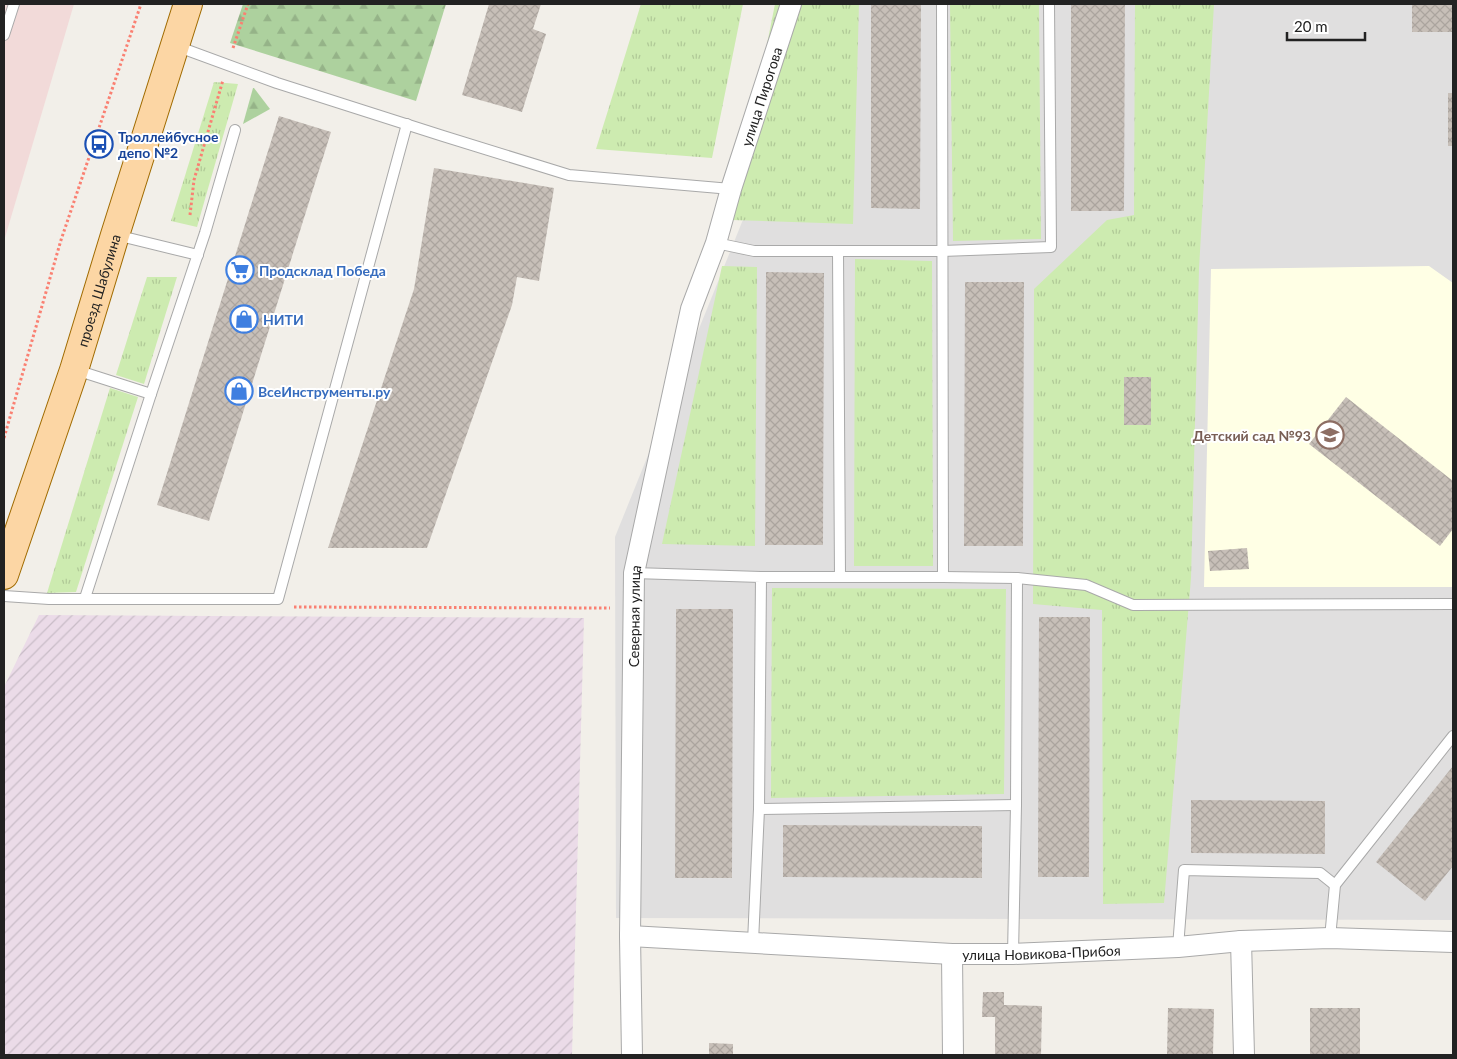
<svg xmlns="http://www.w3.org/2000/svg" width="1457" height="1059" font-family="Lato,sans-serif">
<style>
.residential{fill:#e0dfdf}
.commercial{fill:#f2dad9}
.industrial{fill:url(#industrial-furrows)}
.education{fill:#ffffe5}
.grass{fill:url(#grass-tufts)}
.forest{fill:url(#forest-firs)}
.building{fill:url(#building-cross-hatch)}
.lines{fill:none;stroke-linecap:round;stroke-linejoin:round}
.lane-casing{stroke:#a9a9a9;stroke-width:12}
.street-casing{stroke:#a9a9a9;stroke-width:22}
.primary-casing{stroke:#a06b00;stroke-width:30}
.path{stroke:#fa8072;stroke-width:3;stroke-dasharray:2.5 2.5;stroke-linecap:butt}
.lane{stroke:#fff;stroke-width:10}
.street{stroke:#fff;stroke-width:20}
.primary{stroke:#fcd6a4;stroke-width:28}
.labels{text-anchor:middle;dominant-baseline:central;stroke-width:4;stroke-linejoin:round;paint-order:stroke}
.street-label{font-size:14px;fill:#222;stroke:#fff}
.transit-label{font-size:14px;font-weight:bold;fill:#164399;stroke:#fff;text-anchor:start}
.shop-label{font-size:14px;font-weight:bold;fill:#366cbe;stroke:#fff;text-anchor:start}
.education-label{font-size:14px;font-weight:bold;fill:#785e54;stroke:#fff;text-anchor:end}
</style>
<defs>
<pattern id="industrial-furrows" width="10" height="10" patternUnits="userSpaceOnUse" patternTransform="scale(1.25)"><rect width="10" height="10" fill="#ebdbe8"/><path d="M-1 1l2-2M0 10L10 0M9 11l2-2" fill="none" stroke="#c9bcc7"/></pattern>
<pattern id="grass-tufts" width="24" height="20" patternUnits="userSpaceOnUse" patternTransform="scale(1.25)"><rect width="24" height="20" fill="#cdebb0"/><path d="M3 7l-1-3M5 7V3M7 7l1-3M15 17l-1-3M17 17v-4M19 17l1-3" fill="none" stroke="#b0c997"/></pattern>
<pattern id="forest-firs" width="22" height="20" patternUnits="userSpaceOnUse" patternTransform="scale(1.25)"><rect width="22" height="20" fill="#add19e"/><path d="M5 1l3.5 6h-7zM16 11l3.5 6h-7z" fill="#95b388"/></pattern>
<pattern id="building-cross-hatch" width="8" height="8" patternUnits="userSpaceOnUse" patternTransform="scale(1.25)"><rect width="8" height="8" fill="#c7bfb8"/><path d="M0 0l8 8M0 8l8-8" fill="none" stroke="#aba49e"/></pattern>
</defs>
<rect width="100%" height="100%" fill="#f2efe9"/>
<!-- residential -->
<path class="residential" d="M 830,4 L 1453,4 L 1453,920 L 616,918 L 615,537 Z"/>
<!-- commercial -->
<path class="commercial" d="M 4,4 L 74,4 L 4,241 Z"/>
<!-- industrial -->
<path class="industrial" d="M 39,615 L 584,618 L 572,1055 L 4,1055 L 4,687 Z"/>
<!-- education -->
<path class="education" d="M 1429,266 L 1453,283 L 1453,587 L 1204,587 L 1211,269 Z"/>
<!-- grass -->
<g class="grass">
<path d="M 641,4 L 743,4 L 712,158 L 596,149 Z"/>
<path d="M 775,4 L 859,4 L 853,224 L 732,220 Z"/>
<path d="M 950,4 L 1039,4 L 1041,239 L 953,241 Z"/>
<path d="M 1135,4 L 1214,4 L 1199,269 L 1191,578 L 1164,903 L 1103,904 L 1102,610 L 1033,604 L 1034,289 L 1107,220 L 1134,215 Z"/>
<path d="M 214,82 L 238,84 L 197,227 L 171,221 Z"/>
<path d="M 855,259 L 932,261 L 933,566 L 854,566 Z"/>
<path d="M 722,266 L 757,267 L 755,546 L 662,544 Z"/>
<path d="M 147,277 L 177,277 L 144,384 L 116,375 Z"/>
<path d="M 110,388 L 138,397 L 76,592 L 47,593 Z"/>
<path d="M 772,588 L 1006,589 L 1004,794 L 771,798 Z"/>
</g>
<!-- forest -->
<g class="forest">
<path d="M 243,4 L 446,4 L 416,101 L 230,43 Z"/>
<path d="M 254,88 L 270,109 L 243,124 L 253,88 Z"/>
</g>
<!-- building -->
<g class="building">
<path d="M 489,4 L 541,4 L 533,29 L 546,34 L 522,112 L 462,95 Z"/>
<path d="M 871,4 L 921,4 L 920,209 L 871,208 Z"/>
<path d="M 1071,4 L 1125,4 L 1124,211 L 1071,211 Z"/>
<rect x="1412" y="4" width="41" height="28"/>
<rect x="1448" y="93" width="5" height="53"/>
<path d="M 279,116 L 331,132 L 209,521 L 157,505 Z"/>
<path d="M 434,168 L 554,188 L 539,281 L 517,277 L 512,305 L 427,548 L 328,548 L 414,289 Z"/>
<path d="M 766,272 L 824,273 L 823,545 L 765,545 Z"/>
<path d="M 965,282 L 1024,282 L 1023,546 L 964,546 Z"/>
<rect x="1124" y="377" width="27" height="48"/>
<path d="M 1346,397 L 1453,481 L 1453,529 L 1440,546 L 1309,444 Z"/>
<path d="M 1247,548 L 1249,569 L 1210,571 L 1208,551 Z"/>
<path d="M 676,609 L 733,609 L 732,878 L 675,878 Z"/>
<path d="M 1039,617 L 1090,617 L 1089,877 L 1038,877 Z"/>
<path d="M 1453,766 L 1453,866 L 1425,901 L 1376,862 Z"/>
<path d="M 1191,800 L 1325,801 L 1325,854 L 1191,853 Z"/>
<path d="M 783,825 L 982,826 L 982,878 L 783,877 Z"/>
<path d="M 983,992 L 1004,992 L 1004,1005 L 1042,1006 L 1041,1055 L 995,1055 L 995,1017 L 982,1017 Z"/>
<path d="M 1168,1008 L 1214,1009 L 1213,1055 L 1167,1055 Z"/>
<rect x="1310" y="1008" width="50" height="47"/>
<path d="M 709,1043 L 733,1044 L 733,1055 L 709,1055 Z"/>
</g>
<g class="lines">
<!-- lane casing -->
<g class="lane-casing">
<g id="lane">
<path d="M 4,35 L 14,4"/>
<path d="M 176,46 L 277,83 L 443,136 L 569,175 L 731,189"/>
<path d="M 116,235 L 198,255"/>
<path d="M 716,243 L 754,251 L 942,251 L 1051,247 L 1049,4"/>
<path d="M 838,251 L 840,577"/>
<path d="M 76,370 L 151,394"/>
<path d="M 634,573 L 761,577 L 759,809 L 753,942"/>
<path d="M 761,577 L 943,577 L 942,4"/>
<path d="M 943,577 L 1017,578 L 1016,805 L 1013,954"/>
<path d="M 1017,578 L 1086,585 L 1133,605 L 1453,604"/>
<path d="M 4,596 L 49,599 L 278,599 L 407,124"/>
<path d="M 85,598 L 151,394 L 205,233 L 235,130"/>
<path d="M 759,809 L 1016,805"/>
<path d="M 1330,938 L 1335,885 L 1453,736"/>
<path d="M 1178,947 L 1184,870 L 1320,873 L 1335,885"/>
</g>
</g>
<!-- street casing -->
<g class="street-casing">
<g id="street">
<path id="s1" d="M 630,936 L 952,954 L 1013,954 L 1178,947 L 1241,941 L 1330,938 L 1453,942"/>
<path d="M 1241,941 L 1244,1055"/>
<path d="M 952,954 L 953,1055"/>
<path id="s2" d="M 632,1055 L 630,936 L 634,573 L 691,309 L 716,243 L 731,189 L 791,4"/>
</g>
</g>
<!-- primary casing -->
<g class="primary-casing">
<g id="primary">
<path id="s3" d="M 4,575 L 74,370 L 115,235 L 188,4"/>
</g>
</g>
<!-- path -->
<g class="path">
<path d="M 233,48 L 248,4"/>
<path d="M 190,215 L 194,180 L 223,80"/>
<path d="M 4,438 L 61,240 L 141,4"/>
<path d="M 294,607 L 610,608"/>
</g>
<!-- lane -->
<use href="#lane" class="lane"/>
<!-- street -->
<use href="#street" class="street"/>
<!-- primary -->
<use href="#primary" class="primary"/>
</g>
<!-- icons -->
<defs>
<g id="bus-ring" transform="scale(1.4375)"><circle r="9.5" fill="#fff" stroke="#1a4fb4" stroke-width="1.5"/><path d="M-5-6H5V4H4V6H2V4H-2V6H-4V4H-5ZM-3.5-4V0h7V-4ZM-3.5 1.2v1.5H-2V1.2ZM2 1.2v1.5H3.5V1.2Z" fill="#1a4fb4"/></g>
<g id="supermarket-ring" transform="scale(1.4375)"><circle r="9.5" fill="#fff" stroke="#3f7fe0" stroke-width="1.5"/><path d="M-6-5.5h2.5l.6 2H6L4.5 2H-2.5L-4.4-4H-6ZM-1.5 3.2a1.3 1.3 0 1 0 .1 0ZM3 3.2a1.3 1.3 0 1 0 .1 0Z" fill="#3f7fe0"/></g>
<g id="shop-ring" transform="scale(1.4375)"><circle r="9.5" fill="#fff" stroke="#3f7fe0" stroke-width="1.5"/><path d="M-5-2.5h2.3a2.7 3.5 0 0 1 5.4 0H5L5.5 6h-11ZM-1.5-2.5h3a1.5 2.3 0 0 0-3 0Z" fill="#3f7fe0"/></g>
<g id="school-ring" transform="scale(1.4375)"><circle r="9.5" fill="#fff" stroke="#8d6e63" stroke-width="1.5"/><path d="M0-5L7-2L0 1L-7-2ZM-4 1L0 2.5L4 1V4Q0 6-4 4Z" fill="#8d6e63"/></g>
</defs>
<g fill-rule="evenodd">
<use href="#bus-ring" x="99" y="144"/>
<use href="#supermarket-ring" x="240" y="270"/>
<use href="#shop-ring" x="244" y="319"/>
<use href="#shop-ring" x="239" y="391"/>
<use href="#school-ring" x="1330" y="435"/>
</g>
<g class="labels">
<!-- street labels -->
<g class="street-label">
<text stroke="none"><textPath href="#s2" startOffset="976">улица Пирогова</textPath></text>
<text stroke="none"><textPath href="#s3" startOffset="300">проезд Шабулина</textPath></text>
<text stroke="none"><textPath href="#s2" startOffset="439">Северная улица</textPath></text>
<text stroke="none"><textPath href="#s1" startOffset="412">улица Новикова-Прибоя</textPath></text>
</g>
<!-- transit labels -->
<g class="transit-label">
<text x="118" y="136">Троллейбусное<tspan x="118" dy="16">депо №2</tspan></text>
</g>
<!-- shop labels -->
<g class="shop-label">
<text x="259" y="270">Продсклад Победа</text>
<text x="263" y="319">НИТИ</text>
<text x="258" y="391">ВсеИнструменты.ру</text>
</g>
<!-- education labels -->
<g class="education-label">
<text x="1311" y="435">Детский сад №93</text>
</g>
</g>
<!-- border -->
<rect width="1457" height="1059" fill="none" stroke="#222222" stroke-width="10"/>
<!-- scale -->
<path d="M1287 32v8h78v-8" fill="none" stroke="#222222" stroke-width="2.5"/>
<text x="1294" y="32" font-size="15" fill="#222222" stroke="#ffffff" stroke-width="4" paint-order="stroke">20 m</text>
</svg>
